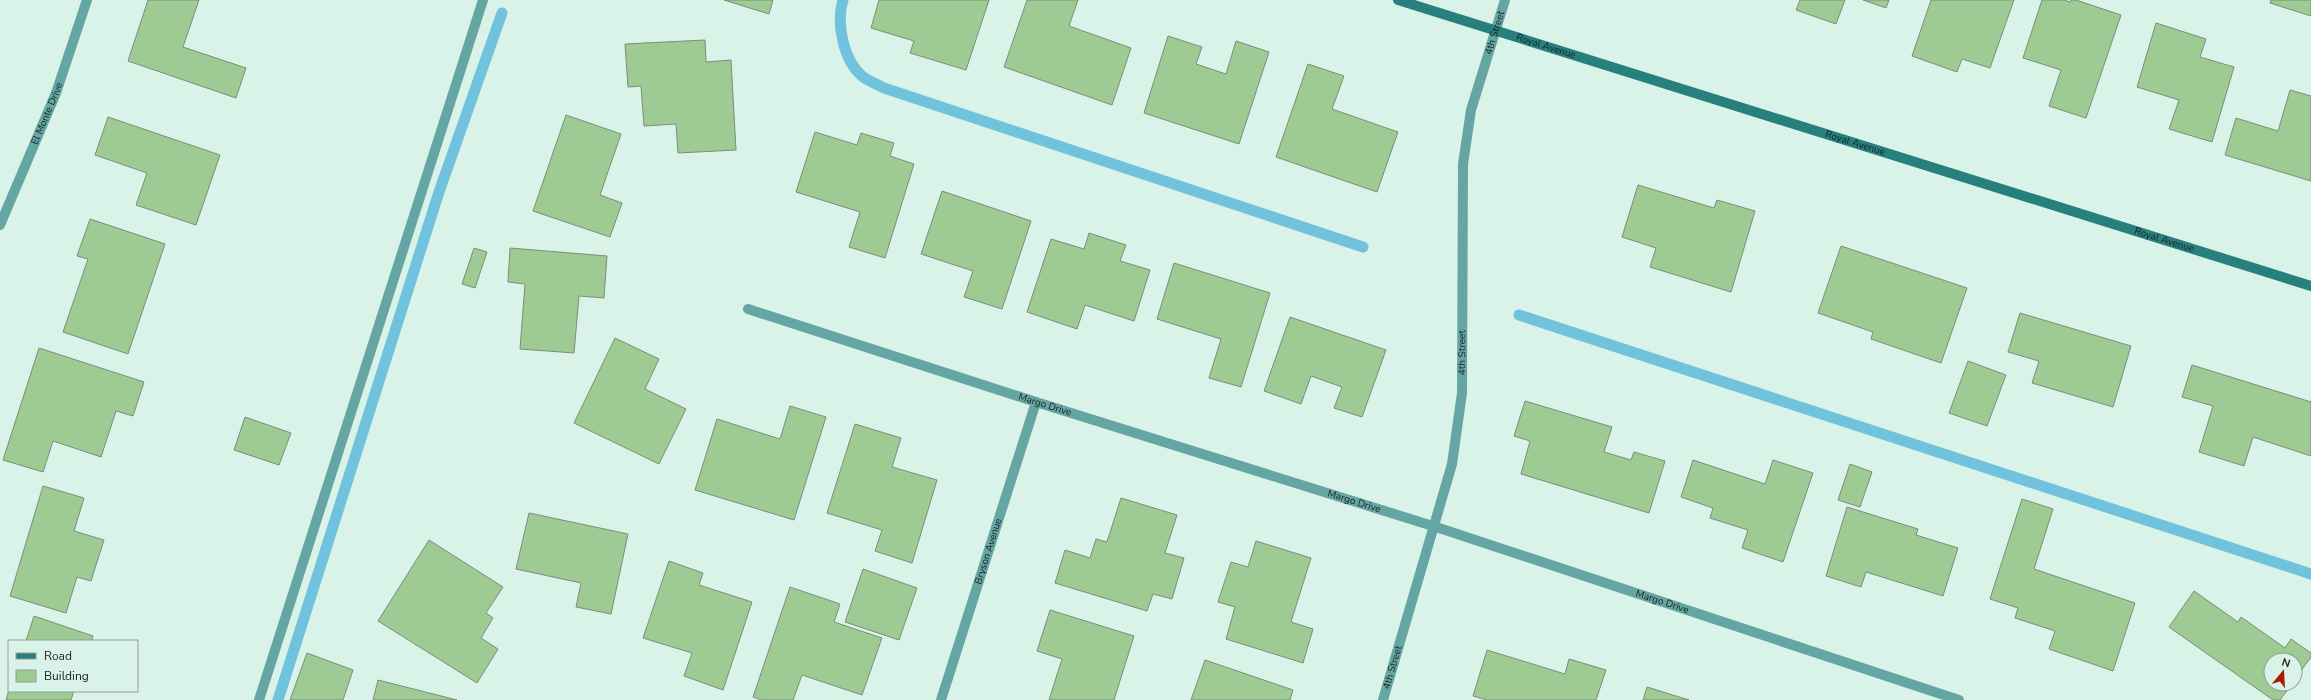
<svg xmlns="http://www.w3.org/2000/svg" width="2311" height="700" font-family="'Nunito Sans',sans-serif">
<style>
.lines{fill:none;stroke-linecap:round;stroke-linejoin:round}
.stream{stroke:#70c2dd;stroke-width:11}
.building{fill:#9eca93;stroke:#7e8c7b}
.lane{stroke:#65a6a4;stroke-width:10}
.street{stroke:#65a6a4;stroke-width:10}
.secondary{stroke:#28807e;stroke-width:10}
.labels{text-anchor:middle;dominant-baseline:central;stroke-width:3;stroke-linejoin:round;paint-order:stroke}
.street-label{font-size:10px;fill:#19221e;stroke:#daf3e8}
</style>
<rect width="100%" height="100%" fill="#daf3e8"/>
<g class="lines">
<!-- stream -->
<g class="stream">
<path d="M 843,0 C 836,22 843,60 862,76 C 868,81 877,84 884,88 L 1363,247"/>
<path d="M 1519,315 L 2311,574"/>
<path d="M 278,700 L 439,192 L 502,13"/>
</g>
</g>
<!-- building -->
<g class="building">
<path d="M 148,0 L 199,0 L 183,47 L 246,68 L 236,98 L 128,61 Z"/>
<path d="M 724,0 L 773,0 L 769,14 Z"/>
<path d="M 879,0 L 989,0 L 966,70 L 910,53 L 914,41 L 871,28 Z"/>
<path d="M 1027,0 L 1078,0 L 1069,26 L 1131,48 L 1112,105 L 1004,67 Z"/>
<path d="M 1800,0 L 1845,0 L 1836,24 L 1796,10 Z"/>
<path d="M 1863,0 L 1889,0 L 1886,8 Z"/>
<path d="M 1931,0 L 2014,0 L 1990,68 L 1962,59 L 1957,72 L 1912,56 Z"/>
<path d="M 2042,0 L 2064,0 L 2070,2 L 2071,0 L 2076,0 L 2121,15 L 2086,118 L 2049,106 L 2061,70 L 2023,58 Z"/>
<path d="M 2271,0 L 2311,0 L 2311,16 L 2270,3 Z"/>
<path d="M 2156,23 L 2206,39 L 2200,57 L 2234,67 L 2212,142 L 2169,129 L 2179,100 L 2137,87 Z"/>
<path d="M 1168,36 L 1202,47 L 1196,64 L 1226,74 L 1236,41 L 1269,52 L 1239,144 L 1144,113 Z"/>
<path d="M 705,40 L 706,62 L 731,60 L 736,150 L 678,153 L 676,124 L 644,126 L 641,86 L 628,87 L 625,44 Z"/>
<path d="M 1308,64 L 1344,76 L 1332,109 L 1398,132 L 1377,192 L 1276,157 Z"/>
<path d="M 2290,90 L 2311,96 L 2311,181 L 2225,155 L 2236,118 L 2278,131 Z"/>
<path d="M 566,115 L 621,134 L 600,195 L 622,203 L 610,237 L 533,211 Z"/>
<path d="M 108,117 L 220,155 L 196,225 L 136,205 L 147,173 L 95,155 Z"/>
<path d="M 815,132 L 857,145 L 861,133 L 894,143 L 890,156 L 914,164 L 885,258 L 849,247 L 860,212 L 796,192 Z"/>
<path d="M 1638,185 L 1714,208 L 1717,200 L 1755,211 L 1731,292 L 1650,267 L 1656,248 L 1622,237 Z"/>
<path d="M 942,191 L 1031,221 L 1002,309 L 964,297 L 973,271 L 921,254 Z"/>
<path d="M 90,219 L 165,244 L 128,354 L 63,332 L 88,259 L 77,256 Z"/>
<path d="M 1089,233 L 1126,245 L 1120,261 L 1150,270 L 1134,321 L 1085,305 L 1077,329 L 1027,312 L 1051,239 L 1084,249 Z"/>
<path d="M 1841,246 L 1967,288 L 1941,363 L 1871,339 L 1873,332 L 1818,313 Z"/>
<path d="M 474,248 L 487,252 L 475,288 L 462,284 Z"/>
<path d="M 510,248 L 607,256 L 604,298 L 579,296 L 574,353 L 520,349 L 525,284 L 508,282 Z"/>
<path d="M 1174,263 L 1270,293 L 1241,387 L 1209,378 L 1221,339 L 1157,319 Z"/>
<path d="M 2020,313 L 2131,346 L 2113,407 L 2032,383 L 2039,361 L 2008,352 Z"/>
<path d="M 1290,317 L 1386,350 L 1362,417 L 1334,408 L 1342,387 L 1311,376 L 1301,404 L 1264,391 Z"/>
<path d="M 615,338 L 659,359 L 645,389 L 686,409 L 659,464 L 574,423 Z"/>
<path d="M 39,348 L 144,382 L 133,416 L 116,411 L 101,457 L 53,441 L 43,472 L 3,460 Z"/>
<path d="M 1968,361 L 2006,375 L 1987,426 L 1949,413 Z"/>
<path d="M 2192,365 L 2311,402 L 2311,456 L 2253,437 L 2244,466 L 2199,452 L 2213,406 L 2182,397 Z"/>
<path d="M 1525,401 L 1612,427 L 1604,452 L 1631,460 L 1634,452 L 1665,461 L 1649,513 L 1521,474 L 1530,441 L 1514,436 Z"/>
<path d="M 790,406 L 826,417 L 794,520 L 695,490 L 717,419 L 780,439 Z"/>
<path d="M 245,417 L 291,433 L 279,465 L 234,450 Z"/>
<path d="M 855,424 L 901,438 L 892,467 L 937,480 L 912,563 L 875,551 L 882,530 L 827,513 Z"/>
<path d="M 1693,460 L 1765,484 L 1773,460 L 1813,473 L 1783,562 L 1742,548 L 1748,530 L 1710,518 L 1713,508 L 1681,497 Z"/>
<path d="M 1850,464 L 1872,472 L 1860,507 L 1838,500 Z"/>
<path d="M 43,486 L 84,498 L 74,531 L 104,540 L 91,581 L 77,577 L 66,613 L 10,596 Z"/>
<path d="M 1121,498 L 1177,515 L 1165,553 L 1184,558 L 1172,599 L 1153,594 L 1147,611 L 1055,583 L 1065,550 L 1090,558 L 1096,539 L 1107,542 Z"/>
<path d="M 2022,499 L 2053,509 L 2034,569 L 2135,603 L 2113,671 L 2049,649 L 2055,631 L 2015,618 L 2018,608 L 1990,599 Z"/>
<path d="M 1847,507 L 1918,529 L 1916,535 L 1958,548 L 1943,596 L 1866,572 L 1861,587 L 1826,576 Z"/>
<path d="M 529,513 L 628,534 L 611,614 L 576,607 L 581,583 L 516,569 Z"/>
<path d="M 429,540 L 503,587 L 486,613 L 493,618 L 481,638 L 498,649 L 477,683 L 378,621 Z"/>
<path d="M 1256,541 L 1311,558 L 1291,622 L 1313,629 L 1303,663 L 1226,639 L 1235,607 L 1218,602 L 1231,562 L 1248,567 Z"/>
<path d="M 669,561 L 703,573 L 699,585 L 752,602 L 723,690 L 684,676 L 692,653 L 643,638 Z"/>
<path d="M 863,569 L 917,588 L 899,640 L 845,622 Z"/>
<path d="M 790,587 L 840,604 L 834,622 L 882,638 L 862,695 L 802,675 L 793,700 L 761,700 L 753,697 Z"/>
<path d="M 2194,591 L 2238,622 L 2241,617 L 2285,648 L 2291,639 L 2311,653 L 2311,657 L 2295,679 L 2295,660 L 2271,660 L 2271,684 L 2292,684 L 2280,700 L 2273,700 L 2169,627 Z"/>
<path d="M 1050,610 L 1134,636 L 1114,700 L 1049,700 L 1062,659 L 1037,651 Z"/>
<path d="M 34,616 L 93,636 L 92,641 L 26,641 Z"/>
<path d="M 1487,650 L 1565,674 L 1569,659 L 1606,670 L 1596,700 L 1487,700 L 1473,696 Z"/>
<path d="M 307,653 L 353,670 L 343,700 L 290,700 Z"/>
<path d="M 1205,660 L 1293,690 L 1290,700 L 1191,700 Z"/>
<path d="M 378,680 L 457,700 L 373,700 Z"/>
<path d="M 1647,687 L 1689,700 L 1643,700 Z"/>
<path d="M 9,690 L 9,691 L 74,691 L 71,700 L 6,700 Z"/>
</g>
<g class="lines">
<!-- lane -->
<path class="lane" d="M 259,700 L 483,0"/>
<!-- street -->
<g class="street">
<path id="s1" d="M 0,225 L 56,93 L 87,0"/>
<path id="s2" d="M 748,309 L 1036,402 L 1436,527 L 1959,700"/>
<path id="s3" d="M 941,700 L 1036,402"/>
<path id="s4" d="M 1383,700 L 1452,464 L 1462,393 L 1463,164 L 1471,110 L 1505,0"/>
</g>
<!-- secondary -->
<path class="secondary" id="s5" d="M 1398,0 L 2311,286"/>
</g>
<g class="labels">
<!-- street labels -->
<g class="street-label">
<text stroke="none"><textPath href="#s4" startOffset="682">4th Street</textPath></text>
<text stroke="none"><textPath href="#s5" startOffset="155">Royal Avenue</textPath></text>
<text stroke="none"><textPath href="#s1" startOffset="121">El Monte Drive</textPath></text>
<text stroke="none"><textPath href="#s5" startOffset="479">Royal Avenue</textPath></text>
<text stroke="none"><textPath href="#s5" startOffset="803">Royal Avenue</textPath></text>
<text stroke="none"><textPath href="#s4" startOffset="358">4th Street</textPath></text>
<text stroke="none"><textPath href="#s2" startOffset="312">Margo Drive</textPath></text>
<text stroke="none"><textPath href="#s2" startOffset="636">Margo Drive</textPath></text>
<text stroke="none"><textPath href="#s3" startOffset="156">Bryson Avenue</textPath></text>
<text stroke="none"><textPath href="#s2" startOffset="960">Margo Drive</textPath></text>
<text stroke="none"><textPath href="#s4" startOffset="34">4th Street</textPath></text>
</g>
</g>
<!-- legend -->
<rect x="8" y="640" width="130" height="52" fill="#daf3e8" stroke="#8d9f97"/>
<rect x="16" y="653" width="20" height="6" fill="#28807e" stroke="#8d9f97"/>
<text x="44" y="660" font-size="12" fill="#19221e">Road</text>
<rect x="16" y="670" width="20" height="12" fill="#9eca93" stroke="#8d9f97"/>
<text x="44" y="680" font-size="12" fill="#19221e">Building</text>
<!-- north arrow -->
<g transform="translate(2283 672) rotate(18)"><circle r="19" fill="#daf3e8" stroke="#8d9f97"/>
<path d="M0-3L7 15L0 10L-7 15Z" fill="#aa1a02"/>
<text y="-6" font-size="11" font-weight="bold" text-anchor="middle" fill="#19221e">N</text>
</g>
</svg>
